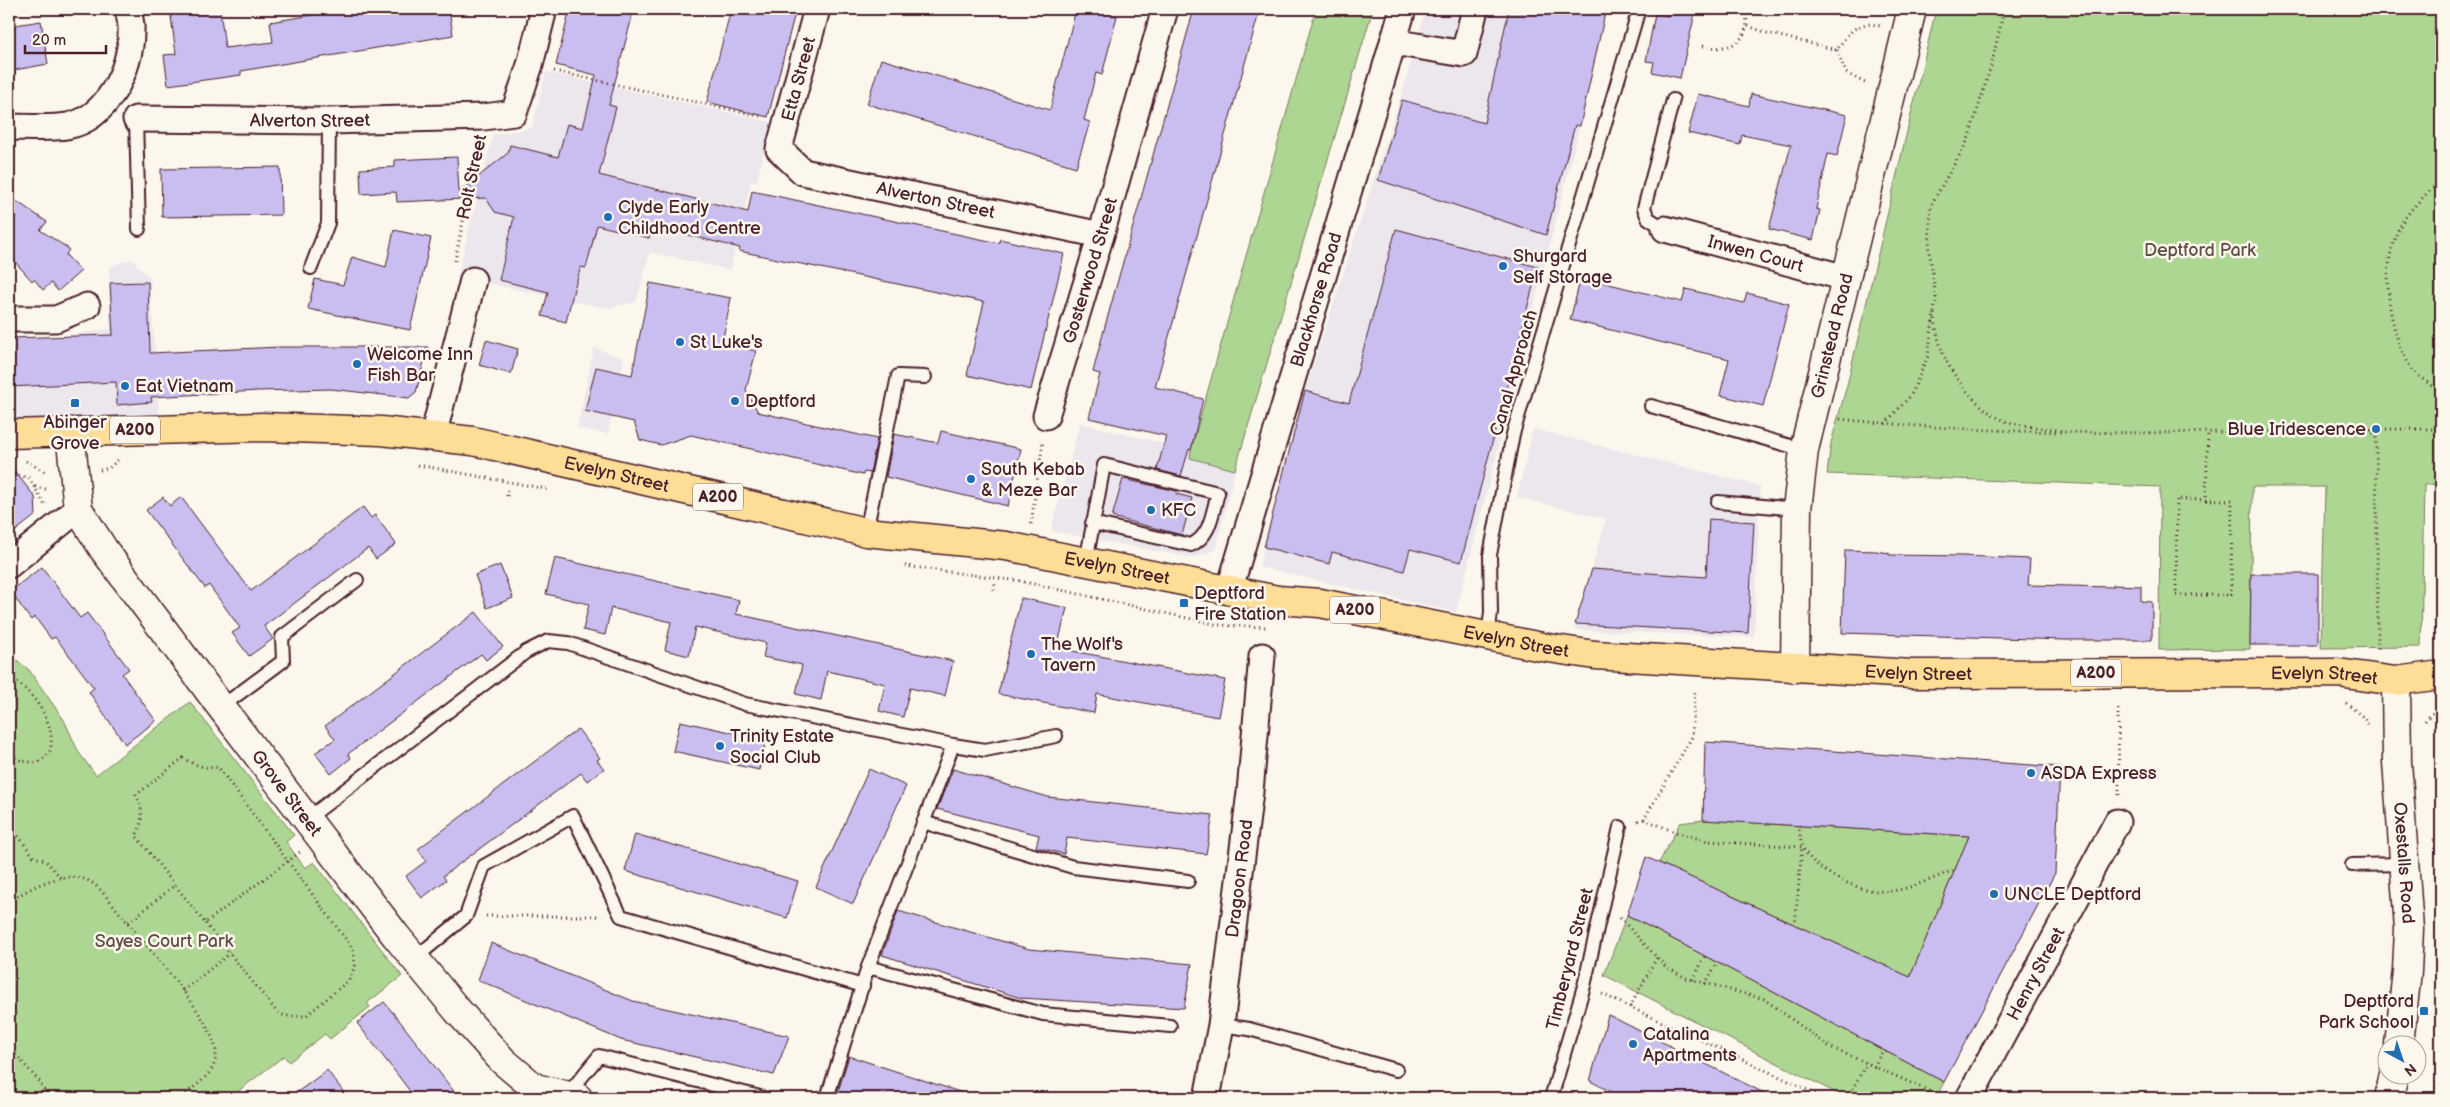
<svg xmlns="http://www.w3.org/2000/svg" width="2450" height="1107" font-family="'Balsamiq Sans',sans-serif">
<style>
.built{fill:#ece6ed}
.green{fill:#aed693;stroke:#7c7a5f}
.building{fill:#cabef0;stroke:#4a1f2b}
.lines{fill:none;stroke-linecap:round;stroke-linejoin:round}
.service-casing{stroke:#4a1f2b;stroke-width:16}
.minor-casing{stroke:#4a1f2b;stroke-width:29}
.tertiary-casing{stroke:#4a1f2b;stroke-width:31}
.secondary-casing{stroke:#4a1f2b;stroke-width:31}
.primary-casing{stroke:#4a1f2b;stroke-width:31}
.path{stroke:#4a1f2b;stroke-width:3;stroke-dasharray:1 4;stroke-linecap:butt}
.service{stroke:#fbf7ec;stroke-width:12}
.minor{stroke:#fbf7ec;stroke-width:25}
.tertiary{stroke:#fbf7ec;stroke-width:28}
.secondary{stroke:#fbf7ec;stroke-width:28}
.primary{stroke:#fedd96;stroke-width:28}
.poi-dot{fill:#1f6fb2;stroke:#fbf7ec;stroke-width:2}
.labels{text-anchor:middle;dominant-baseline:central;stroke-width:5;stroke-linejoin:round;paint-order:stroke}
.shield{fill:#fbf7ec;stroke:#7f6065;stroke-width:1}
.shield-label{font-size:16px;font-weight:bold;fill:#4a1f2b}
.street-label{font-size:18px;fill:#4a1f2b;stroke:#fbf7ec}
.poi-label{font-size:18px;fill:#4a1f2b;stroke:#fbf7ec;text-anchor:start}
.park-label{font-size:18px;fill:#634d45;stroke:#fbf7ec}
</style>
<rect width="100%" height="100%" fill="#fbf7ec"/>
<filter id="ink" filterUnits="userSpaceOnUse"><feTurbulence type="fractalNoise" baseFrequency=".02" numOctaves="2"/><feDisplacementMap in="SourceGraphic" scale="10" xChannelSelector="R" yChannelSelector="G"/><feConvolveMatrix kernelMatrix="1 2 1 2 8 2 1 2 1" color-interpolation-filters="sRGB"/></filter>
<g filter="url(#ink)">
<!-- built -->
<g class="built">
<path d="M 1426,9 L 1606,9 L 1580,126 L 1456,612 L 1259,567 L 1305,391 L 1402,93 Z"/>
<path d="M 546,72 L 771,122 L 757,181 L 751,182 L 730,270 L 650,252 L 636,302 L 606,308 L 457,277 L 493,135 L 532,128 Z"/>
<path d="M 132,259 L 150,279 L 159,415 L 92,422 L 9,418 L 9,338 L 55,337 L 110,329 L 109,267 Z"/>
<path d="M 594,348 L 624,358 L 608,434 L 577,428 Z"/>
<path d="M 1080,423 L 1191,450 L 1190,458 L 1235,470 L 1216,549 L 1193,558 L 1051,531 Z"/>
<path d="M 1533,429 L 1760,486 L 1754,637 L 1574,630 L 1606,519 L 1517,497 Z"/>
<path d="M 2441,741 L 2441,828 L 2439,828 L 2436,748 Z"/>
</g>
<!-- green -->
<g class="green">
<path d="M 1316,9 L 1373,9 L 1235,470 L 1190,458 L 1191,450 Z"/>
<path d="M 1936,9 L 2441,9 L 2441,484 L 2424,485 L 2421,647 L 2321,648 L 2325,487 L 2252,487 L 2250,649 L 2159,650 L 2160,487 L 1827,474 L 1831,443 L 1847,385 Z"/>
<path d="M 9,654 L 29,670 L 64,720 L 79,753 L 96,775 L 190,702 L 294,835 L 286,842 L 305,868 L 314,862 L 402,976 L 367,1003 L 370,1007 L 330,1039 L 325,1034 L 289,1062 L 284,1056 L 229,1098 L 10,1098 Z"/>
<path d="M 1703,820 L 1969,836 L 1910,977 L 1659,863 L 1680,823 Z"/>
<path d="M 1627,915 L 1944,1082 L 1936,1098 L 1846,1098 L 1604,975 Z"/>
</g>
<!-- building -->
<g class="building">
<path d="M 170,9 L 220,9 L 225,48 L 273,42 L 270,22 L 350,9 L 449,9 L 453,35 L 241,71 L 241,75 L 168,85 L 164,55 L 176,54 Z"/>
<path d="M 570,9 L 634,9 L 609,105 L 616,107 L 599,175 L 748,212 L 752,191 L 999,243 L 1000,239 L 1064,254 L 1031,390 L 967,375 L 984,302 L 739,251 L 740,248 L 652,226 L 649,238 L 597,225 L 586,268 L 581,267 L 574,289 L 566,322 L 542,316 L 548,292 L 499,280 L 514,217 L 495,212 L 486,198 L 397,202 L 396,192 L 361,194 L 360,169 L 395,167 L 395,160 L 457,157 L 459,192 L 508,153 L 510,145 L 558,157 L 567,124 L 583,128 L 596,75 L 556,65 Z"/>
<path d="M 731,9 L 796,9 L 768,117 L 707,102 Z"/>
<path d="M 1076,9 L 1113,9 L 1111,15 L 1117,16 L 1102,75 L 1096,73 L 1084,120 L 1090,122 L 1076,167 L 867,104 L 881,59 L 1050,110 Z"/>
<path d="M 1194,9 L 1260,9 L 1155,387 L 1203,399 L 1191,450 L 1189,449 L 1181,476 L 1157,470 L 1166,436 L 1089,418 L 1100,374 L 1093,372 L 1102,337 Z"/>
<path d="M 1509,9 L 1606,9 L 1580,126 L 1575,125 L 1546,235 L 1378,180 L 1402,100 L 1484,123 Z"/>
<path d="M 1667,9 L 1696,9 L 1680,78 L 1652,72 L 1654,62 L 1646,61 L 1655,14 L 1668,16 Z"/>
<path d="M 41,21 L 48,64 L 9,71 L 9,26 Z"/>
<path d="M 1698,94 L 1749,106 L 1751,94 L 1847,115 L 1837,156 L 1828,154 L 1816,209 L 1820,210 L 1813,240 L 1769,229 L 1791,145 L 1742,135 L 1740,145 L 1688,133 Z"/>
<path d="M 280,167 L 281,215 L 162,217 L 161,169 Z"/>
<path d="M 9,196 L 47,222 L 40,230 L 69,249 L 66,255 L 81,271 L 58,291 L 51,283 L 43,290 L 34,279 L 32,281 L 9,255 Z"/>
<path d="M 1396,229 L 1538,267 L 1461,562 L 1410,549 L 1404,571 L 1332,552 L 1329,564 L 1264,547 L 1305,391 L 1349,403 Z"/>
<path d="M 394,230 L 431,238 L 410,330 L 308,309 L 315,279 L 343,285 L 352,257 L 386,267 Z"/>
<path d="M 1581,277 L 1682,302 L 1686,289 L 1744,303 L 1747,293 L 1789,304 L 1763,406 L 1720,395 L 1729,359 L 1570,320 Z"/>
<path d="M 148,282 L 150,353 L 280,347 L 428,347 L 416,392 L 409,398 L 331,389 L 258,391 L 151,397 L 152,402 L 117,405 L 116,382 L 9,387 L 9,338 L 113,335 L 110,283 Z"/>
<path d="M 650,283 L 731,298 L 722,343 L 756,351 L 746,390 L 758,412 L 877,439 L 870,473 L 864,472 L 863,475 L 691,435 L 661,445 L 640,440 L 634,422 L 585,411 L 596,367 L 632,375 Z"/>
<path d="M 486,340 L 518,349 L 511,374 L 479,365 Z"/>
<path d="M 941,431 L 1021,449 L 1008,506 L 886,477 L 894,434 L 938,443 Z"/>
<path d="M 9,464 L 35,497 L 36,515 L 9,536 Z"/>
<path d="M 1123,479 L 1177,491 L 1176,494 L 1192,498 L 1182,535 L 1112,517 Z"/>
<path d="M 163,497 L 170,506 L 181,497 L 251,591 L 363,507 L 371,518 L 375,515 L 396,544 L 376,559 L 368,548 L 264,626 L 273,639 L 249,656 L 232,633 L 240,628 L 209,585 L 205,588 L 146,510 Z"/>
<path d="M 1709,519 L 1754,522 L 1748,633 L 1575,624 L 1592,569 L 1706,577 Z"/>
<path d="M 1845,550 L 1876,551 L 1889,553 L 1889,555 L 1963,556 L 2030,559 L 2028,585 L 2113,587 L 2113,585 L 2141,586 L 2141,601 L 2152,602 L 2152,640 L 2064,640 L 1842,633 Z"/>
<path d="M 555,558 L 739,600 L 736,614 L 953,661 L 945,696 L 910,688 L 903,717 L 879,711 L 885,684 L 827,671 L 821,700 L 796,694 L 802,665 L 763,657 L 766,643 L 695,627 L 689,656 L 665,650 L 671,622 L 611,608 L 605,635 L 583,630 L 589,604 L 546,594 Z"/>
<path d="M 500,565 L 513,598 L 487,608 L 475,575 Z"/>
<path d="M 42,567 L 80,618 L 87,613 L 129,669 L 122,674 L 156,721 L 125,744 L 89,692 L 94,688 L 76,664 L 55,637 L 51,639 L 35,617 L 31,620 L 10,591 Z"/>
<path d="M 2251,574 L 2318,574 L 2318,645 L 2250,645 Z"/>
<path d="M 1021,598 L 1067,608 L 1057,648 L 1225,680 L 1218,717 L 1097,694 L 1094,713 L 998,694 Z"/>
<path d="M 476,612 L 503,647 L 486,660 L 481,654 L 348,754 L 351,758 L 331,774 L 315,753 L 335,739 L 325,726 Z"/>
<path d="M 680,721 L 766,740 L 759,770 L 673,751 Z"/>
<path d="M 578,729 L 600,758 L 597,760 L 604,769 L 587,781 L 581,773 L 443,876 L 446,880 L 422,898 L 406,876 L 426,861 L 418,849 Z"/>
<path d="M 1705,742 L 2060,767 L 2055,873 L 1944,1082 L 1627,915 L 1646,857 L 1910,977 L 1969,836 L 1703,820 Z"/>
<path d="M 869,769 L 906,786 L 853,904 L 816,887 Z"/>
<path d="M 953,769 L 1048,797 L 1213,815 L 1206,854 L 1067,838 L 1064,854 L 1036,847 L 1039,835 L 937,809 Z"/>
<path d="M 635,834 L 798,881 L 787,918 L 625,871 Z"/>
<path d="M 898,911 L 1029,949 L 1192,964 L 1184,1008 L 1021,998 L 882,955 Z"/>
<path d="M 491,943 L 633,1001 L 789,1036 L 774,1075 L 621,1040 L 478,980 Z"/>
<path d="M 384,1002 L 399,1020 L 459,1098 L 415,1098 L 400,1078 L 357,1023 Z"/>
<path d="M 1608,1015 L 1774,1098 L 1623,1098 L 1590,1081 Z"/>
<path d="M 849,1056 L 966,1094 L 965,1098 L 836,1098 Z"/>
<path d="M 327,1070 L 348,1098 L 289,1098 L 318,1077 Z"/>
</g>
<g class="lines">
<!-- service casing -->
<g class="service-casing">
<g id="service">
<path d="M 136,119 L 139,229"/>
<path d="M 1665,229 L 1648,218 L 1644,208 L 1673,100"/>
<path d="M 311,268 L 328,223 L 329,121"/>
<path d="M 1651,406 L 1804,450"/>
<path d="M 1718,502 L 1797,509"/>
<path d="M 866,532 L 898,376 L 925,377"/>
<path d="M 1086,562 L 1104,465 L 1218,493 C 1212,513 1211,536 1191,545 L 1092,523"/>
<path d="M 1488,637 L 1491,612 L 1490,555 L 1513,434 L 1639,9"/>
<path d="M 221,707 L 283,661 L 282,637 L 357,580"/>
<path d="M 953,745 L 985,750 L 1056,736"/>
<path d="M 307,819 L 526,652 L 548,641 L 568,643 L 745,704 L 953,745 L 868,967 L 827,1098"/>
<path d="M 923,822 L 1073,867 L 1188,881"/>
<path d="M 2352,865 L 2404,864"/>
<path d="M 414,959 L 466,916 L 484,866 L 573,816 L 621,916 L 863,986"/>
<path d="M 868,967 L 1043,1014 L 1170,1026"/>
<path d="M 1221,1025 L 1249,1029 L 1396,1070"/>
<path d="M 567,1095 L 599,1056 L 764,1098"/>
<path d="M 1551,1098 L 1584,986 L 1620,827"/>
</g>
</g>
<!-- minor casing -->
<g class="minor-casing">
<g id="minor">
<path id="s1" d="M 817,9 L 779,149 L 803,172 L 1101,235"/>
<path d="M 1393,42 L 1464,54 L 1475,9"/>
<path id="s2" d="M 136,119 L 329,121 L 484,117 L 514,113 L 530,65 L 544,9"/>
<path d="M 9,127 C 27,127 48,129 67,126 C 107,119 131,69 131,32 C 132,24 129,16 128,9"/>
<path id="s3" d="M 1665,229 L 1846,278"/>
<path d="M 9,319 L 56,319 L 87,306"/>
<path id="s4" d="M 1046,416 L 1101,235 L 1165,9"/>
<path d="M 433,436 L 473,280"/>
<path d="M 9,565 L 78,509"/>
<path id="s5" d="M 1229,591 L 1403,9"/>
<path id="s6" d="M 1207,1098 L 1221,1025 L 1250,792 L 1262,656"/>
<path id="s7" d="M 1969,1098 L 2117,822"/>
</g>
</g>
<!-- tertiary casing -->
<g class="tertiary-casing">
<g id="tertiary">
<path id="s8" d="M 1795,668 L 1797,509 L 1804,450 L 1912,9"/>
<path id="s9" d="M 2396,681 L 2397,762 L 2409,929 L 2407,971 L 2399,1044"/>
<path d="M 2389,1098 L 2394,1074"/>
</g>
</g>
<!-- secondary casing -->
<g class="secondary-casing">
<g id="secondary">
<path id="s10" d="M 70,432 L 78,509 L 104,550 L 221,707 L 396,936 L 457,1010 L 503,1061 L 535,1088 L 578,1098"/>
</g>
</g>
<!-- primary casing -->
<g class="primary-casing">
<g id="primary">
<path id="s11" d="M 9,434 L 262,427 L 381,431 L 473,441 L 866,532 L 1006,546 L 1278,600 L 1320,603 L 1542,647 L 1595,655 L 1912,674 L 2338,673 L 2396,681 L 2441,675"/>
</g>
</g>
<!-- path -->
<g class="path">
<path d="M 1748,26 L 1767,33 L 1837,50 C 1847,34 1858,19 1880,26"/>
<path d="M 1703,46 C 1732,52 1753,40 1745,9"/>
<path d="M 1837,50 L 1846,73 L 1867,84"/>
<path d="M 554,71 L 760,116"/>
<path d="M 2441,181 C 2426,194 2407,211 2398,230 C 2380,270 2388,331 2411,368 C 2417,377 2432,385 2441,391"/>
<path d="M 455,261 L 479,142"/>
<path d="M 1934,314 C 1936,325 1937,337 1941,348 C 1949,373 1978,410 2003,420 C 2017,426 2047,428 2064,431"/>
<path d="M 1840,419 C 2018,438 2197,433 2376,429 L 2378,652"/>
<path d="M 1885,424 L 1911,395 L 1928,356 L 1936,298 L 1929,248 L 1931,205 L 1968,140 L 1992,63 L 2004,9"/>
<path d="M 2370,429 L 2372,433 L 2377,433 L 2381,429"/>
<path d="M 2376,429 L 2441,429"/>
<path d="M 26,461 L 47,473"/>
<path d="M 418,465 L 547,489"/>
<path d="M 100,470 L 109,468 L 120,458"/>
<path d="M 9,473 L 29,478 L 45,505"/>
<path d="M 35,487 L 49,490"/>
<path d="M 507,496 L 508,489"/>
<path d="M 2206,500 L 2232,500 L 2231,595 L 2176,595 L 2177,499 L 2206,500 L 2208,432"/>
<path d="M 1031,524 L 1043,441"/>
<path d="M 905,566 L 1020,581 L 1219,625 L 1266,627"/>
<path d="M 994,590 L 995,583"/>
<path d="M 9,676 C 29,689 55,719 51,746 C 50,755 43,759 37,763 L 22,761 L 9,754"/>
<path d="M 2346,703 L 2363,717 L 2368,724"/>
<path d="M 2118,709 L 2119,796"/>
<path d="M 2425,721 L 2441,704"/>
<path d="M 1644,819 L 1675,832 L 1707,841 L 1802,847 L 1795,925"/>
<path d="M 1638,821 L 1644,819 L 1692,737 L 1695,691"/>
<path d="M 9,824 L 34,857 L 45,860 L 62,879"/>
<path d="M 1799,825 C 1800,832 1800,842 1803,848 C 1817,874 1864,895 1892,891 C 1913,888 1934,878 1954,870"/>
<path d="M 2433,840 L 2441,839"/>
<path d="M 2435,875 L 2441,875"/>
<path d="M 175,885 L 136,836 C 143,822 144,809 136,795 L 183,758 C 194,765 205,769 218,767 L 353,949 L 355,966 L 349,980 L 306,1016 L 285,1016 L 277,1012 L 205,923"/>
<path d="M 9,902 C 30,887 71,865 95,885 C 107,895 117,911 128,923 L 175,885 L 205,923 L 300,852"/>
<path d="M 486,916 L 600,916"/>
<path d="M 1620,918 L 1666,967 L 1686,978 L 1764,999 L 1830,1047 L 1943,1097"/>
<path d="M 128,923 C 149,950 218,1024 216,1055 C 215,1075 193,1087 180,1098"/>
<path d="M 1693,980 L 1705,956"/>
<path d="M 1705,984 L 1717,963"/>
<path d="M 183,991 L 230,953"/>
<path d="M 1602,994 L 1825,1098"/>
<path d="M 1630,1007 L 1657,957"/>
<path d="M 9,1047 L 39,1081 L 48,1098"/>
<path d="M 1874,1067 L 1883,1050"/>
<path d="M 1848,1098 L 1866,1064"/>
<path d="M 2434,1098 L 2441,1062"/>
</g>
<!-- service -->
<use href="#service" class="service"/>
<!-- minor -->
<use href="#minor" class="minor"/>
<!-- tertiary -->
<use href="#tertiary" class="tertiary"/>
<!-- secondary -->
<use href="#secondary" class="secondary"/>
<!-- primary -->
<use href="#primary" class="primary"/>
</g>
</g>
<!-- markers -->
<g class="poi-dot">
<circle cx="608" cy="217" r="5"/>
<circle cx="1503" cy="266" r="5"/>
<circle cx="680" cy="342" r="5"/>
<circle cx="357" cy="364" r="5"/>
<circle cx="125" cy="386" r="5"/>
<circle cx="735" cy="401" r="5"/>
<rect x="70" y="398" width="10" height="10" rx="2.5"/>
<circle cx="2376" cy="429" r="5"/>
<circle cx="971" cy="479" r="5"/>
<circle cx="1151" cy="510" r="5"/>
<rect x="1179" y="598" width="10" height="10" rx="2.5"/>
<circle cx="1031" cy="654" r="5"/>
<circle cx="720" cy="746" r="5"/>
<circle cx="2031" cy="773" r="5"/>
<circle cx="1994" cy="894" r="5"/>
<rect x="2419" y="1006" width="10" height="10" rx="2.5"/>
<circle cx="1633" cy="1044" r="5"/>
</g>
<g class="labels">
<!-- shield labels -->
<g class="shield">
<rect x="110" y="416.5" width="50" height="27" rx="4"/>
<rect x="693" y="483.5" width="50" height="27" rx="4"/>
<rect x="1330" y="596.5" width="50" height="27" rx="4"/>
<rect x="2071" y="659.5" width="50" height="27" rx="4"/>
</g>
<g class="shield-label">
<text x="135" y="430">A200</text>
<text x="718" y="497">A200</text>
<text x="1355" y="610">A200</text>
<text x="2096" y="673">A200</text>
</g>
<!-- street labels -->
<g class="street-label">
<text transform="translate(799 79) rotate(-75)">Etta Street</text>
<text stroke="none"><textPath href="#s2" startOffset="174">Alverton Street</textPath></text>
<text transform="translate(472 177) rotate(-78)">Rolt Street</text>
<text stroke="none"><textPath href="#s1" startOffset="314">Alverton Street</textPath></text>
<text stroke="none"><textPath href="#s3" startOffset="94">Inwen Court</textPath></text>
<text stroke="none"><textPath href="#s4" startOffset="152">Gosterwood Street</textPath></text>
<text stroke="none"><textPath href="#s5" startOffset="304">Blackhorse Road</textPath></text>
<text stroke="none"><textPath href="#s8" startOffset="336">Grinstead Road</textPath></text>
<text transform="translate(1514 373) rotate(-74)">Canal Approach</text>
<text stroke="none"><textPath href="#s11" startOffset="612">Evelyn Street</textPath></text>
<text stroke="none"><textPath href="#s11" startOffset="1122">Evelyn Street</textPath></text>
<text stroke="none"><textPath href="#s11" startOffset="1528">Evelyn Street</textPath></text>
<text stroke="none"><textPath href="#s11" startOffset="1932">Evelyn Street</textPath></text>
<text stroke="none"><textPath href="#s11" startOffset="2338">Evelyn Street</textPath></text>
<text stroke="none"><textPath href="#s10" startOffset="430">Grove Street</textPath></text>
<text stroke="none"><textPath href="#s9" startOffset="182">Oxestalls Road</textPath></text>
<text stroke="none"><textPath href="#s6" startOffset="222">Dragoon Road</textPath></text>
<text transform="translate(1570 959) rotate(-76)">Timberyard Street</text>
<text stroke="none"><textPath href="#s7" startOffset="141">Henry Street</textPath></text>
</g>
<!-- poi labels -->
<g class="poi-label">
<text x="618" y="207">Clyde Early<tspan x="618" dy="21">Childhood Centre</tspan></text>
<text x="1513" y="256">Shurgard<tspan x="1513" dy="21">Self Storage</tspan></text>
<text x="690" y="342">St Luke's</text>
<text x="367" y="354">Welcome Inn<tspan x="367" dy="21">Fish Bar</tspan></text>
<text x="135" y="386">Eat Vietnam</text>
<text x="745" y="401">Deptford</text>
<text x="75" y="422" text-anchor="middle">Abinger<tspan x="75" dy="21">Grove</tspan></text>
<text x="2366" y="429" text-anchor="end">Blue Iridescence</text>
<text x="981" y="469">South Kebab<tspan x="981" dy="21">&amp; Meze Bar</tspan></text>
<text x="1161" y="510">KFC</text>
<text x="1194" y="593">Deptford<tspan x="1194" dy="21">Fire Station</tspan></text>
<text x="1041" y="644">The Wolf's<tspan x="1041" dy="21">Tavern</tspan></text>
<text x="730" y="736">Trinity Estate<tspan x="730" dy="21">Social Club</tspan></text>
<text x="2041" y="773">ASDA Express</text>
<text x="2004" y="894">UNCLE Deptford</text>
<text x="2414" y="1001" text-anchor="end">Deptford<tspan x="2414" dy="21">Park School</tspan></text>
<text x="1643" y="1034">Catalina<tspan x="1643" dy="21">Apartments</tspan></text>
</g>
<!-- park labels -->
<g class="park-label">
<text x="2200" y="250">Deptford Park</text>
<text x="164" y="941">Sayes Court Park</text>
</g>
</g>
<!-- margin -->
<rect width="2450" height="1107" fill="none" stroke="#fbf7ec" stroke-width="30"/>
<rect x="15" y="15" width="2420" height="1077" fill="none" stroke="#4a1f2b" stroke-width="2" filter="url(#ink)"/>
<!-- north arrow -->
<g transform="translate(2402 1060) rotate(140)"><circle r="24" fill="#fbf7ec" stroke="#b4a19f"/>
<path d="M0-4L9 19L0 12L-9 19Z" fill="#1f6fb2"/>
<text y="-8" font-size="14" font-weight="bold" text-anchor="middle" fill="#4a1f2b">N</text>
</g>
<!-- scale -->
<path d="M25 45v8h81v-8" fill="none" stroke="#4a1f2b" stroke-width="2.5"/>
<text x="32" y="45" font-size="15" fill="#4a1f2b" stroke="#fbf7ec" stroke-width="4" paint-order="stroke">20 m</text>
</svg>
